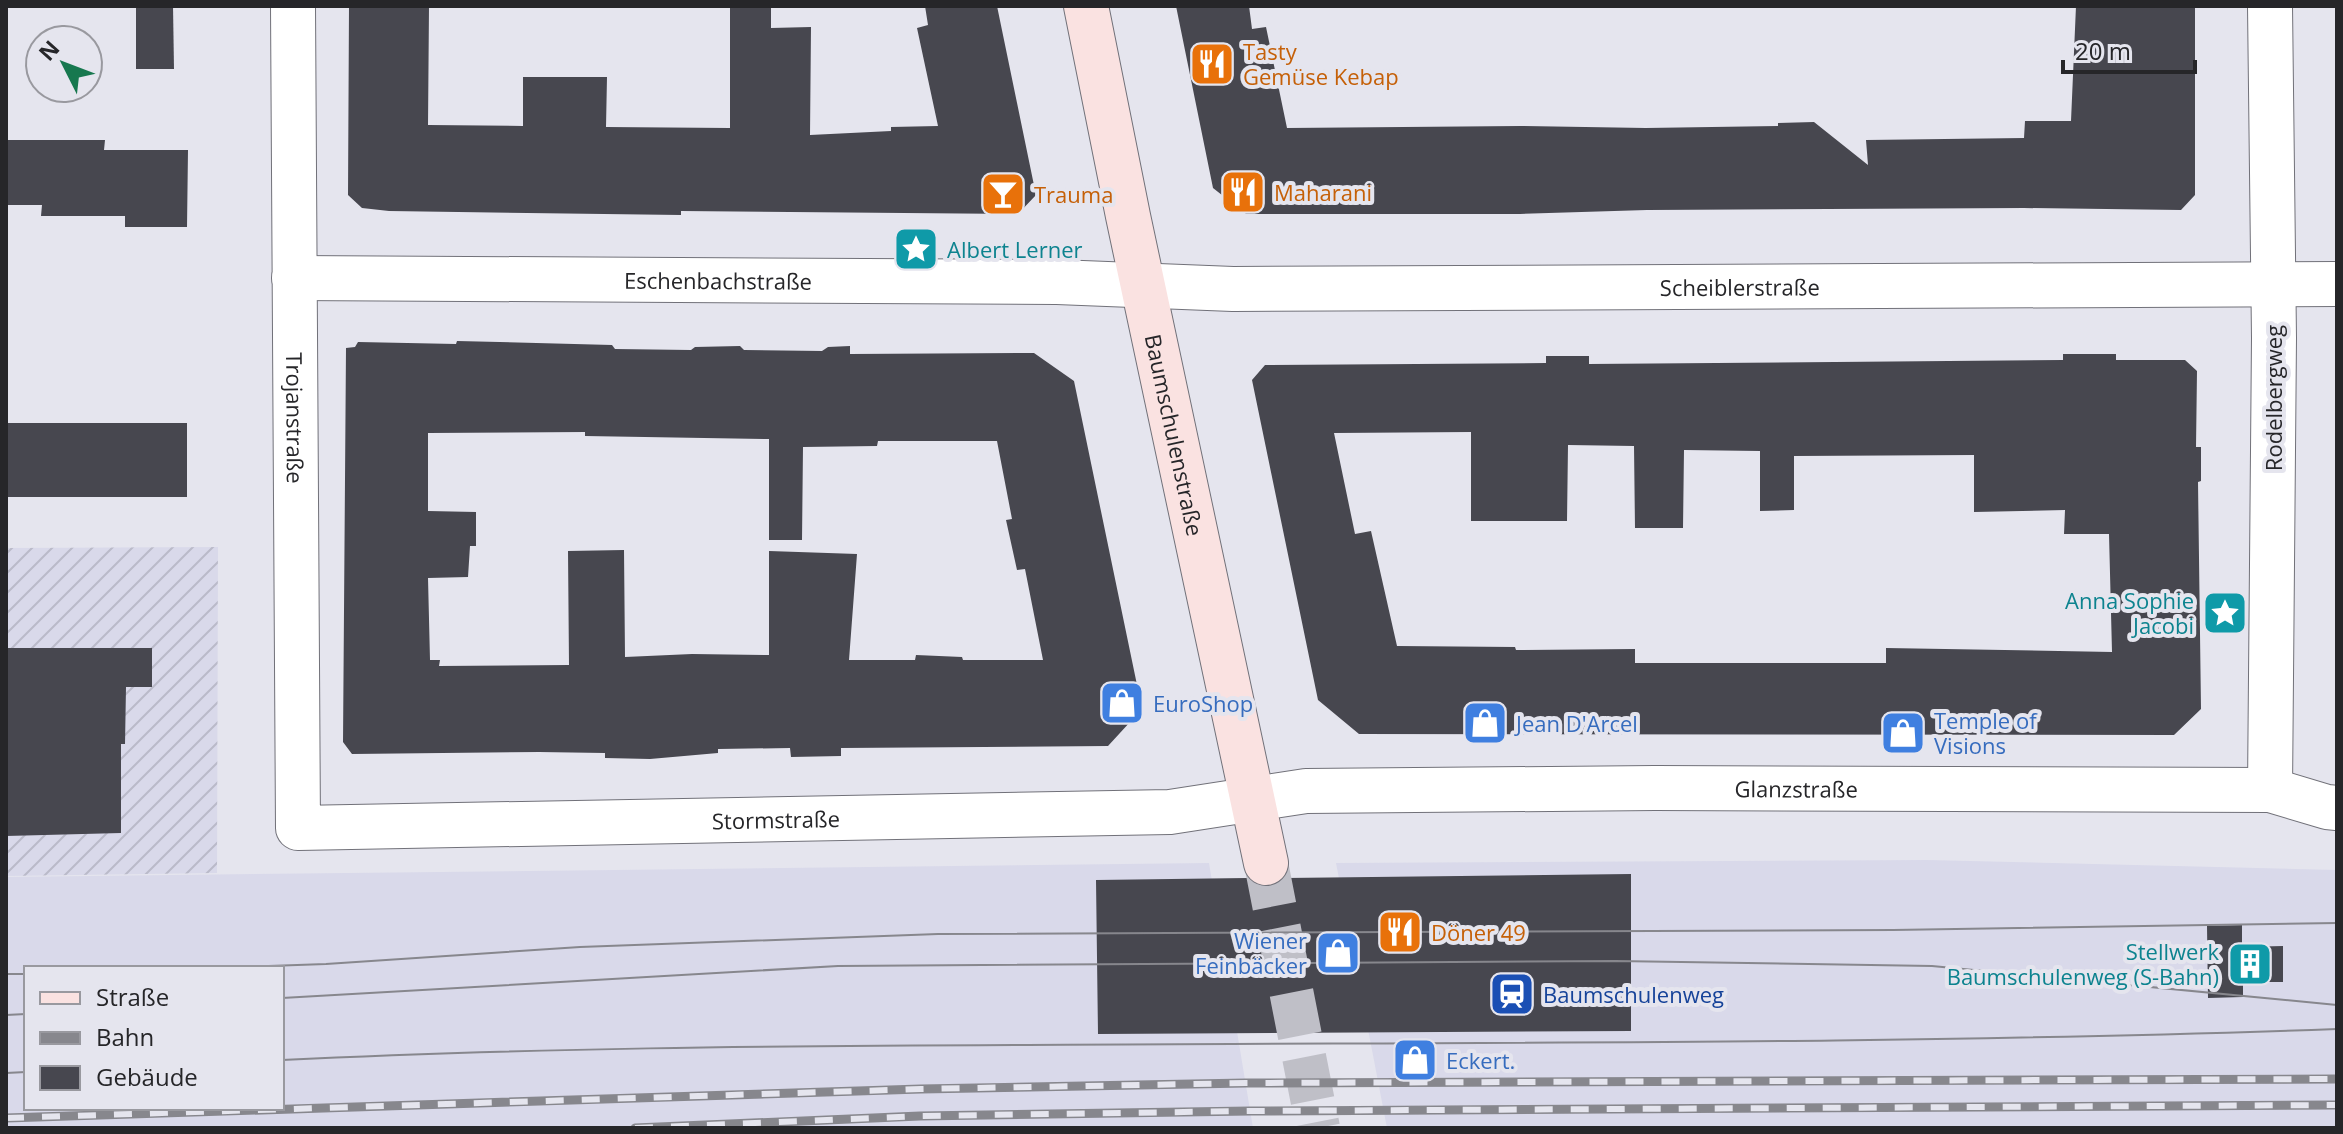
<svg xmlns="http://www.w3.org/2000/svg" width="2343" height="1134" font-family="'Open Sans',sans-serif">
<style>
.industrial{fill:url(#industrial-furrows)}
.built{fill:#d9d9ea;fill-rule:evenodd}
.building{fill:#47474f;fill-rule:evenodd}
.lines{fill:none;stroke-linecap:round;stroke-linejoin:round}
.secondary-tunnel{stroke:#bfbfc7;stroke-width:44;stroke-dasharray:44 22;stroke-linecap:butt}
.minor-casing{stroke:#717179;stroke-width:46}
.secondary-casing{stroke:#717179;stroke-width:46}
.minor{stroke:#fff;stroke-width:44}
.secondary{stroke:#fae2e1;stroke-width:44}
.tram{stroke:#87878d;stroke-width:2}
.rail-casing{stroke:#87878d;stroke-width:9}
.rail{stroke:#e5e5ee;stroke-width:6;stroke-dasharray:18;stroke-linecap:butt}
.labels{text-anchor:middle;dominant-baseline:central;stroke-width:8;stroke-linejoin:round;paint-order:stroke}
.food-label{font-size:22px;fill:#c56008;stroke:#e5e5ee;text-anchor:start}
.culture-label{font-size:22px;fill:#0d838f;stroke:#e5e5ee;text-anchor:end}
.street-label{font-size:22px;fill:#262629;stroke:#e5e5ee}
.shop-label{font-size:22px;fill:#366cbe;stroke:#e5e5ee;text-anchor:start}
.transit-label{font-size:22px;fill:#164399;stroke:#e5e5ee;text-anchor:start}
</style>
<defs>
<pattern id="industrial-furrows" width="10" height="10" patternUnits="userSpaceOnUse" patternTransform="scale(2)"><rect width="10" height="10" fill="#d9d9ea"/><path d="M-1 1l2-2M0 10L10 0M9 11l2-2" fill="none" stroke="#babac9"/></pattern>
</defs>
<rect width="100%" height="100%" fill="#e5e5ee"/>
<!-- industrial -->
<path class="industrial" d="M 218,547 L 217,873 L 6,876 L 6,548 Z"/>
<!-- built -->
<g class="built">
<path d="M 1927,860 L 2337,870 L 2337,1128 L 1387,1128 L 1336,863 Z"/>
<path d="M 1209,863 L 1253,1128 L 6,1128 L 6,877 ZM 26,968 L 282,968 L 282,1108 L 26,1108 Z"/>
</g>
<!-- building -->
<g class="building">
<path d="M 136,6 L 173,6 L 174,69 L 136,69 Z"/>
<path d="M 349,6 L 429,6 L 428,125 L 523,126 L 523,77 L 607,77 L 606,127 L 730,128 L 730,6 L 771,6 L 771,28 L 811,27 L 810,135 L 891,131 L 891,127 L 938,126 L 917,28 L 928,25 L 925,6 L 997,6 L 1036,195 L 1018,214 L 681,211 L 681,215 L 389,211 L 362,208 L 348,195 Z"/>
<path d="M 1176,6 L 1249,6 L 1252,29 L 1266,27 L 1287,128 L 1520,126 L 1646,128 L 1778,126 L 1778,123 L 1814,122 L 1868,165 L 1866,140 L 2024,138 L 2025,121 L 2071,121 L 2076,6 L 2195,6 L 2195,195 L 2181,210 L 2024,208 L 1647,210 L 1520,214 L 1246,214 L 1213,188 Z"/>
<path d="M 6,140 L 105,140 L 104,150 L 188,150 L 187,227 L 125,227 L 125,216 L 41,216 L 42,205 L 6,205 Z"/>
<path d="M 457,341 L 612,345 L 615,349 L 691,350 L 695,347 L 740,346 L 744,350 L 822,351 L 828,347 L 850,346 L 850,354 L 1034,353 L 1074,381 L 1142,709 L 1108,746 L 841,748 L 841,756 L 791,757 L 790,748 L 718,749 L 718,753 L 650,759 L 605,758 L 605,753 L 539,752 L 352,754 L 343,742 L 346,348 L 355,347 L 358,342 L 456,344 ZM 585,432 L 585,436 L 769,439 L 769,540 L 802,540 L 803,447 L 877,446 L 878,441 L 997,441 L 1012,519 L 1006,520 L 1017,570 L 1025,569 L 1043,660 L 963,660 L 962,657 L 916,655 L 915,660 L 849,660 L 857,554 L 769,551 L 769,655 L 692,654 L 625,657 L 624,550 L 568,551 L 569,665 L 439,666 L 440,660 L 430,660 L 428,578 L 468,577 L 470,546 L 476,546 L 476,512 L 428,511 L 428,433 Z"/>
<path d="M 2063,354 L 2116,354 L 2116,360 L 2185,360 L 2197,371 L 2196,447 L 2201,447 L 2201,481 L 2198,482 L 2201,709 L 2174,735 L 1359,734 L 1318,700 L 1252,380 L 1265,365 L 1546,363 L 1546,356 L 1589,356 L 1589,364 L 2063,360 ZM 1471,432 L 1471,521 L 1567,521 L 1568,445 L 1634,446 L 1635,528 L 1683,528 L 1684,450 L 1760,451 L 1760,511 L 1794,510 L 1794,456 L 1974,455 L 1974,512 L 2065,510 L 2064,534 L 2109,534 L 2112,652 L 1886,648 L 1886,663 L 1635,663 L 1635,649 L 1516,650 L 1515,647 L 1397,646 L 1371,531 L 1355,534 L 1334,433 Z"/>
<rect x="6" y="423" width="181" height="74"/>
<path d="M 6,648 L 152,648 L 152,687 L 126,687 L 125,744 L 121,744 L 121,833 L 6,836 Z"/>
<path d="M 1631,874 L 1631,1031 L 1098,1034 L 1096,880 L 1247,878 L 1258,886 L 1270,888 L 1285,878 Z"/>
<path d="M 2242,925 L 2242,947 L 2283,946 L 2283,982 L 2243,982 L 2243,997 L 2208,998 L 2207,926 Z"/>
</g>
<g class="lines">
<!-- secondary-tunnel -->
<path class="secondary-tunnel" d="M 1266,863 L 1318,1128"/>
<!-- minor casing -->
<g class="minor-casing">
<g id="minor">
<path id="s1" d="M 293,6 L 298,828 L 1170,812 L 1306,791 L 1655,788 L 2270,790 L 2327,807 L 2337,808"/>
<path d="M 2270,6 L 2274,338 L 2270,790"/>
<path id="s2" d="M 294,278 L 1057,282 L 1233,289 L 2337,284"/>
</g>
</g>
<!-- secondary casing -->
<g class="secondary-casing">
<g id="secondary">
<path id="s3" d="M 1086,6 L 1128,216 L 1266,863"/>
</g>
</g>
<!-- minor -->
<use href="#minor" class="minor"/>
<!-- secondary -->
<use href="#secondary" class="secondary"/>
<!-- tram -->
<g class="tram">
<path d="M 208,968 L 326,964 L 580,947 L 938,934 L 1893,930 L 2337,923"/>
<path d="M 6,974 L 26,974"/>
<path d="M 282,998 L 838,966 L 1616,961 L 1932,966 L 2337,1005"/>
<path d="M 6,1015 L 26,1014"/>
<path d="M 282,1060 C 526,1048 771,1046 1015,1045 C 1456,1042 1897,1045 2337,1029"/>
<path d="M 6,1073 L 26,1072"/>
</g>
<!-- rail casing -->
<g class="rail-casing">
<g id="rail">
<path d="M 6,1118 L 921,1089 L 1246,1083 L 2337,1079"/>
<path d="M 635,1128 L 920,1116 L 1250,1111 L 2337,1105"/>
</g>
</g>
<!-- rail -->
<use href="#rail" class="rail"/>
</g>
<!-- icons -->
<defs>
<g id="restaurant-square" transform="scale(2.3)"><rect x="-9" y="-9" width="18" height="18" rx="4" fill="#e8710a" stroke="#e5e5ee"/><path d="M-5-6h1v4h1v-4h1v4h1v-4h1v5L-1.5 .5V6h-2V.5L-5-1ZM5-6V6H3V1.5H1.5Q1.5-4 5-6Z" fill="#fff"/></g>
<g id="bar-square" transform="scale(2.3)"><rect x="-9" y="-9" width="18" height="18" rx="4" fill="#e8710a" stroke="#e5e5ee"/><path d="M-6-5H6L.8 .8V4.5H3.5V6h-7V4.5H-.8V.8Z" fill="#fff"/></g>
<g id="sight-square" transform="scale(2.3)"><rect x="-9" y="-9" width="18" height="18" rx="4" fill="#0f9aa8" stroke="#e5e5ee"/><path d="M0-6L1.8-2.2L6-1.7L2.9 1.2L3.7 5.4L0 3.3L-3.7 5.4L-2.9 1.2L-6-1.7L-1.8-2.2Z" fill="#fff"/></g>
<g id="shop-square" transform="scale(2.3)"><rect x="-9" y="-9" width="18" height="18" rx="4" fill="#3f7fe0" stroke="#e5e5ee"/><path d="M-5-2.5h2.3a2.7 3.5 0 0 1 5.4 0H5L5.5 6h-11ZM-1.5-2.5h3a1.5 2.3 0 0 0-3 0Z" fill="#fff"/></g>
<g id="building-square" transform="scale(2.3)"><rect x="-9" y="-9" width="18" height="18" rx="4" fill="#0f9aa8" stroke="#e5e5ee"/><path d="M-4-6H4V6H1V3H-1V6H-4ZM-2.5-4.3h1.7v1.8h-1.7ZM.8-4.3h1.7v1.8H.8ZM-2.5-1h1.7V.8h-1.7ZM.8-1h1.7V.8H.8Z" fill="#fff"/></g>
<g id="station-square" transform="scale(2.3)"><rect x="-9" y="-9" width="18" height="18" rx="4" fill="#1a4fb4" stroke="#e5e5ee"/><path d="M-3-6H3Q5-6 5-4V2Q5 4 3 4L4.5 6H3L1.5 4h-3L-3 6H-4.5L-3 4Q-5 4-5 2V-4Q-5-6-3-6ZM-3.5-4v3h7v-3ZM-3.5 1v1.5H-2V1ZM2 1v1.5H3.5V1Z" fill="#fff"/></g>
</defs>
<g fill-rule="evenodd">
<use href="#restaurant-square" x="1212" y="64"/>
<use href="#restaurant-square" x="1243" y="192"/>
<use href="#bar-square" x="1003" y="194"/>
<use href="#sight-square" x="916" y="249"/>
<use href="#sight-square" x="2225" y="613"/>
<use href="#shop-square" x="1122" y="703"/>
<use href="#shop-square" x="1485" y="723"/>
<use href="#shop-square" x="1903" y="733"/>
<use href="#restaurant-square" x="1400" y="932"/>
<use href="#shop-square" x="1338" y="953"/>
<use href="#building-square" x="2250" y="964"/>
<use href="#station-square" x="1512" y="994"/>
<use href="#shop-square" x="1415" y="1060"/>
</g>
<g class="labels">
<!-- food labels -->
<g class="food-label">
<text x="1243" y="51">Tasty<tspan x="1243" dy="25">Gemüse Kebap</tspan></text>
<text x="1274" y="192">Maharani</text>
<text x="1034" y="194">Trauma</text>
<text x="1431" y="932">Döner 49</text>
</g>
<!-- culture labels -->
<g class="culture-label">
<text x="947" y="249" text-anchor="start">Albert Lerner</text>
<text x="2194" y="600">Anna Sophie<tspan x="2194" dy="25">Jacobi</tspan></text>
<text x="2219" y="951">Stellwerk<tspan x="2219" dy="25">Baumschulenweg (S-Bahn)</tspan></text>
</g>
<!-- street labels -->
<g class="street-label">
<text stroke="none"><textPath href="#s2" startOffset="424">Eschenbachstraße</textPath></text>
<text stroke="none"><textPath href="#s2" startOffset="1446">Scheiblerstraße</textPath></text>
<text transform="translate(2273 398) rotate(-90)">Rodelbergweg</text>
<text stroke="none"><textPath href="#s1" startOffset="412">Trojanstraße</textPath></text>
<text stroke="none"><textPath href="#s3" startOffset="438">Baumschulenstraße</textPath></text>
<text stroke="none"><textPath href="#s1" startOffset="2322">Glanzstraße</textPath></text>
<text stroke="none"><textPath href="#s1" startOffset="1300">Stormstraße</textPath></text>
</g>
<!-- shop labels -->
<g class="shop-label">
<text x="1153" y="703">EuroShop</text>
<text x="1934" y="720">Temple of<tspan x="1934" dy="25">Visions</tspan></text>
<text x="1516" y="723">Jean D'Arcel</text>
<text x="1307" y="940" text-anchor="end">Wiener<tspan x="1307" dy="25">Feinbäcker</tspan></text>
<text x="1446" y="1060">Eckert.</text>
</g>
<!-- transit labels -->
<g class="transit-label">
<text x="1543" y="994">Baumschulenweg</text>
</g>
</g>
<!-- border -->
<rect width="2343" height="1134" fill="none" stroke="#262629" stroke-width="16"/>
<!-- legend -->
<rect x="24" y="966" width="260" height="144" fill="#e5e5ee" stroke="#99999f" stroke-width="2"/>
<rect x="40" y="992" width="40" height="12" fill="#fae2e1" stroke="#99999f" stroke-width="2"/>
<text x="96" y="1006" font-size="24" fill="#262629">Straße</text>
<rect x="40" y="1032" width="40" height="12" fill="#87878d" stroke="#99999f" stroke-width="2"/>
<text x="96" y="1046" font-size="24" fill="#262629">Bahn</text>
<rect x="40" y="1066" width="40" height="24" fill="#47474f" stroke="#99999f" stroke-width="2"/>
<text x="96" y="1086" font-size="24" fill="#262629">Gebäude</text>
<!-- north arrow -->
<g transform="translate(64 64) rotate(312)"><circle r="38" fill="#e5e5ee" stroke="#99999f" stroke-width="2"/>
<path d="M0-6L14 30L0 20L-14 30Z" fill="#17784f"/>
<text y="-12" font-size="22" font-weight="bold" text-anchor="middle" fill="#262629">N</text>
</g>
<!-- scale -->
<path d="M2063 60v12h132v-12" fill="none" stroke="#262629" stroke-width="4"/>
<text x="2075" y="60" font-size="24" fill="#262629" stroke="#e5e5ee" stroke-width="6" paint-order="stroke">20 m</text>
</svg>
